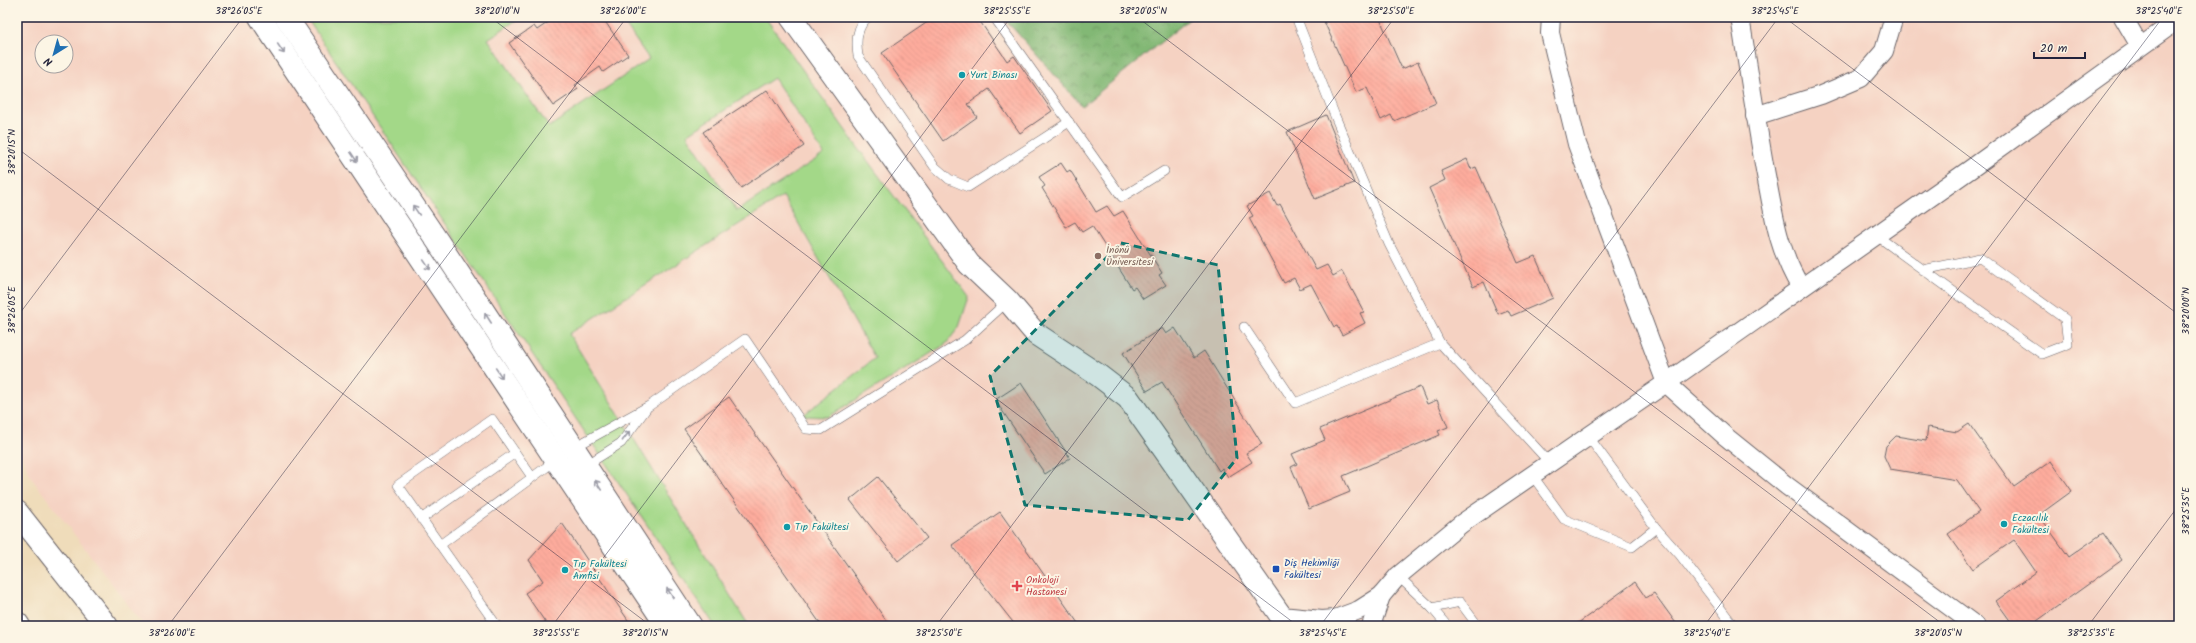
<svg xmlns="http://www.w3.org/2000/svg" width="2196" height="643" font-family="Kalam,sans-serif">
<style>
.built{fill:#f5d2c2;fill-rule:evenodd}
.grass{fill:#a3d888;stroke:#627d62;fill-rule:evenodd}
.forest{fill:url(#forest-crowns);stroke:#526d58}
.building{fill:url(#building-back-hatch)}
.lines{fill:none;stroke-linecap:round;stroke-linejoin:round}
.lane-casing{stroke:#6a6367;stroke-width:10}
.street-casing{stroke:#6a6367;stroke-width:20}
.secondary-casing{stroke:#6a6367;stroke-width:24}
.highway-casing{stroke:#6a6367;stroke-width:24}
.lane{stroke:#fff;stroke-width:9}
.street{stroke:#fff;stroke-width:18}
.secondary{stroke:#fff;stroke-width:22}
.highway{stroke:#fff;stroke-width:22}
.oneway{stroke:#9c9ca7}
.marked{fill:#0f766e;fill-opacity:0.2;stroke:#0f766e;stroke-width:3;stroke-dasharray:8 5;stroke-linejoin:round}
.ticks{fill:none;stroke:#22223b;stroke-width:1;stroke-opacity:0.45}
.culture-dot{fill:#0f9aa8;stroke:#fcf5e5;stroke-width:1.5}
.education-dot{fill:#8d6e63;stroke:#fcf5e5;stroke-width:1.5}
.transit-dot{fill:#1a4fb4;stroke:#fcf5e5;stroke-width:1.5}
.health-dot{fill:#e0444e;stroke:#fcf5e5;stroke-width:1.5}
.labels{text-anchor:middle;dominant-baseline:central;stroke-width:4;stroke-linejoin:round;paint-order:stroke}
.culture-label{font-size:10px;fill:#0d838f;stroke:#fcf5e5;text-anchor:start}
.education-label{font-size:10px;fill:#785e54;stroke:#fcf5e5;text-anchor:start}
.transit-label{font-size:10px;fill:#164399;stroke:#fcf5e5;text-anchor:start}
.health-label{font-size:10px;fill:#be3a42;stroke:#fcf5e5;text-anchor:start}
.neatline{fill:none;stroke:#22223b;stroke-width:1.5}
.ticks-label{font-size:10px;text-anchor:middle;fill:#22223b}
</style>
<defs>
<pattern id="forest-crowns" width="20" height="18" patternUnits="userSpaceOnUse"><rect width="20" height="18" fill="#82b874"/><path d="M2 6a3 3 0 1 1 6 0M12 15a3 3 0 1 1 6 0" fill="none" stroke="#6a9560"/></pattern>
<pattern id="building-back-hatch" width="6" height="6" patternUnits="userSpaceOnUse"><rect width="6" height="6" fill="#feac9d"/><path d="M-1 5l2 2M0 0l6 6M5-1l2 2" fill="none" stroke="#d99488"/></pattern>
</defs>
<rect width="100%" height="100%" fill="#fcf5e5"/>
<filter id="ink" filterUnits="userSpaceOnUse"><feTurbulence type="fractalNoise" baseFrequency=".025" numOctaves="2"/><feDisplacementMap in="SourceGraphic" scale="8" xChannelSelector="R" yChannelSelector="G"/><feConvolveMatrix kernelMatrix="1 2 1 2 8 2 1 2 1" color-interpolation-filters="sRGB"/></filter>
<filter id="wash" filterUnits="userSpaceOnUse"><feTurbulence type="fractalNoise" baseFrequency=".012" numOctaves="4" result="noise"/><feDisplacementMap in="SourceGraphic" scale="16" xChannelSelector="R" yChannelSelector="G"/><feGaussianBlur stdDeviation="0.9" result="paint"/><feColorMatrix in="noise" values="0 0 0 0 0 0 0 0 0 0 0 0 0 0 0 0 0 1.4 0 .05"/><feComposite in="paint" operator="in"/></filter>
<g filter="url(#wash)">
<rect width="100%" height="100%" fill="#efdcba"/>
<!-- built -->
<path class="built" d="M 17,17 L 2179,17 L 2179,626 L 144,626 L 32,479 L 17,446 ZM 42,42 L 66,42 L 66,66 L 42,66 Z"/>
<!-- grass -->
<path class="grass" d="M 306,17 L 521,17 L 488,39 L 549,127 L 649,59 L 620,17 L 765,17 L 856,145 L 969,297 L 959,327 L 946,344 L 828,417 L 802,416 L 875,358 L 783,196 L 569,334 L 749,626 L 715,626 ZM 774,78 L 824,154 L 737,211 L 687,135 Z"/>
<!-- forest -->
<path class="forest" d="M 1003,17 L 1192,17 L 1082,106 Z"/>
<g id="blocks">
<!-- building -->
<g class="building">
<path d="M 556,17 L 602,17 L 628,55 L 603,72 L 600,67 L 575,85 L 578,89 L 553,106 L 509,43 L 534,26 L 537,30 Z"/>
<path d="M 935,17 L 977,17 L 1007,61 L 1014,56 L 1052,111 L 1020,133 L 989,89 L 968,104 L 977,117 L 943,141 L 882,53 Z"/>
<path d="M 1322,17 L 1379,17 L 1402,69 L 1418,62 L 1436,103 L 1394,121 L 1391,115 L 1381,120 L 1367,88 L 1356,92 Z"/>
<path d="M 767,90 L 804,146 L 741,188 L 703,132 Z"/>
<path d="M 1326,115 L 1354,183 L 1315,199 L 1287,132 Z"/>
<path d="M 1467,159 L 1471,169 L 1476,167 L 1518,263 L 1535,256 L 1553,298 L 1511,316 L 1508,310 L 1498,314 L 1484,282 L 1473,287 L 1429,188 L 1445,180 L 1441,171 Z"/>
<path d="M 1061,163 L 1067,172 L 1070,170 L 1096,212 L 1107,206 L 1114,216 L 1123,211 L 1162,273 L 1159,275 L 1166,285 L 1143,299 L 1135,287 L 1132,289 L 1092,226 L 1082,232 L 1075,222 L 1066,227 L 1042,188 L 1045,186 L 1039,177 Z"/>
<path d="M 1270,193 L 1277,206 L 1280,204 L 1316,270 L 1327,265 L 1333,276 L 1342,271 L 1364,312 L 1360,313 L 1365,323 L 1342,335 L 1337,326 L 1334,327 L 1311,284 L 1300,289 L 1294,278 L 1284,283 L 1249,218 L 1253,216 L 1247,206 Z"/>
<path d="M 1162,328 L 1166,334 L 1175,328 L 1194,358 L 1204,351 L 1262,444 L 1246,453 L 1252,462 L 1228,477 L 1222,468 L 1219,471 L 1162,382 L 1147,391 L 1123,353 Z"/>
<path d="M 1021,383 L 1070,458 L 1045,474 L 995,400 Z"/>
<path d="M 1420,387 L 1427,404 L 1437,400 L 1448,427 L 1438,431 L 1440,435 L 1343,476 L 1350,492 L 1309,509 L 1291,467 L 1297,464 L 1292,454 L 1325,440 L 1320,429 Z"/>
<path d="M 729,397 L 890,626 L 822,626 L 684,429 Z"/>
<path d="M 1969,424 L 2014,487 L 2051,461 L 2072,491 L 2039,515 L 2069,557 L 2103,533 L 2122,560 L 2030,626 L 2014,626 L 1996,601 L 2036,572 L 2014,540 L 1973,569 L 1948,534 L 1979,512 L 1957,480 L 1890,469 L 1884,456 L 1886,446 L 1896,436 L 1926,441 L 1928,427 L 1957,432 Z"/>
<path d="M 878,477 L 927,538 L 898,561 L 850,500 Z"/>
<path d="M 1000,512 L 1080,626 L 1016,626 L 952,545 Z"/>
<path d="M 562,523 L 632,626 L 548,626 L 525,593 L 543,581 L 529,560 Z"/>
<path d="M 1635,582 L 1646,598 L 1654,593 L 1678,626 L 1574,626 Z"/>
</g>
</g>
</g>
<g filter="url(#ink)">
<use href="#blocks" fill-opacity="0" stroke="#6a6367" stroke-width="1"/>
<g class="lines">
<!-- lane casing -->
<g class="lane-casing">
<g id="lane">
<path d="M 868,17 C 856,27 856,42 858,56 L 934,166 L 949,179 L 968,187 L 1069,122"/>
<path d="M 994,17 L 1122,197 L 1164,171"/>
<path d="M 1296,17 L 1335,116 L 1389,244 L 1440,343 L 1549,462"/>
<path d="M 1876,235 C 1931,276 1986,315 2042,354 L 2068,344 L 2065,319 L 1980,258 L 1923,270"/>
<path d="M 1244,327 L 1295,403 L 1440,343"/>
<path d="M 1588,436 L 1656,528 L 1680,555 L 1734,626"/>
<path d="M 573,448 L 649,406 L 745,339 L 806,429 L 821,430 L 965,340 L 1008,301"/>
<path d="M 585,466 L 621,443 L 646,409"/>
<path d="M 1532,475 L 1564,519 L 1632,547 L 1656,528"/>
<path d="M 421,519 L 515,453"/>
<path d="M 440,545 L 556,460"/>
<path d="M 1398,576 L 1432,608 L 1447,626"/>
<path d="M 1432,608 L 1460,602 L 1478,626"/>
<path d="M 497,626 L 398,485 L 492,419 L 532,477"/>
</g>
</g>
<!-- street casing -->
<g class="street-casing">
<g id="street">
<path d="M 1551,17 L 1550,33 L 1577,144 L 1666,383 L 1725,436 L 1787,486 L 1976,626"/>
<path d="M 1740,17 C 1748,68 1756,119 1765,170 C 1774,215 1777,248 1801,288"/>
<path d="M 2123,17 L 2140,46"/>
<path d="M 1755,116 L 1821,95 L 1861,78 L 1884,51 L 1894,17"/>
<path d="M 1281,616 L 1322,620 L 1335,619 L 1359,610 L 1381,596 L 1398,576 L 1461,524 L 1666,383 L 1972,168 L 2179,19"/>
<path d="M 1371,626 L 1381,596"/>
</g>
</g>
<!-- secondary casing -->
<g class="secondary-casing">
<g id="secondary">
<path d="M 260,17 L 667,626"/>
<path d="M 286,17 L 438,242 L 691,626"/>
<path d="M 791,17 L 969,264 L 1008,301 L 1036,334 L 1098,375 L 1128,398 L 1288,626"/>
<path d="M 17,512 L 107,626"/>
</g>
</g>
<!-- highway casing -->
<g class="highway-casing">
<path id="highway" d="M 17,623 L 19,626"/>
</g>
<!-- lane -->
<use href="#lane" class="lane"/>
<!-- street -->
<use href="#street" class="street"/>
<!-- secondary -->
<use href="#secondary" class="secondary"/>
<!-- highway -->
<use href="#highway" class="highway"/>
</g>
<!-- one-way arrows -->
<defs><path id="oneway-shaft" d="M-6 0H5M1.5-3L5.5 0L1.5 3" fill="none" stroke-width="1.6" stroke-linecap="round" stroke-linejoin="round"/></defs>
<g class="oneway">
<use href="#oneway-shaft" transform="translate(281 49) rotate(56)"/>
<use href="#oneway-shaft" transform="translate(354 157) rotate(56)"/>
<use href="#oneway-shaft" transform="translate(416 210) rotate(-124)"/>
<use href="#oneway-shaft" transform="translate(427 265) rotate(56)"/>
<use href="#oneway-shaft" transform="translate(488 318) rotate(-123)"/>
<use href="#oneway-shaft" transform="translate(499 373) rotate(56)"/>
<use href="#oneway-shaft" transform="translate(626 436) rotate(-53)"/>
<use href="#oneway-shaft" transform="translate(598 485) rotate(-123)"/>
<use href="#oneway-shaft" transform="translate(670 593) rotate(-123)"/>
</g>
</g>
<!-- marked area -->
<path class="marked" d="M 1121,243 L 1218,265 L 1237,458 L 1188,520 L 1025,505 L 990,376 Z"/>
<!-- ticks -->
<path class="ticks" d="M 490,17 L 1298,626M 1137,17 L 1945,626M 1784,17 L 2179,315M 17,148 L 651,626M 17,317 L 243,17M 168,626 L 627,17M 552,626 L 1011,17M 936,626 L 1395,17M 1320,626 L 1779,17M 1704,626 L 2163,17M 2088,626 L 2179,505"/>
<!-- markers -->
<g class="culture-dot">
<circle cx="962" cy="75" r="4"/>
<circle cx="2004" cy="524" r="4"/>
<circle cx="787" cy="527" r="4"/>
<circle cx="565" cy="570" r="4"/>
</g>
<circle class="education-dot" cx="1098" cy="256" r="4"/>
<rect class="transit-dot" x="1272" y="565" width="8" height="8" rx="2"/>
<path class="health-dot" d="M1015 580h4v4h4v4h-4v4h-4v-4h-4v-4h4z"/>
<g class="labels">
<!-- culture labels -->
<g class="culture-label">
<text x="970" y="75">Yurt Binası</text>
<text x="2012" y="518">Eczacılık<tspan x="2012" dy="12">Fakültesi</tspan></text>
<text x="795" y="527">Tıp Fakültesi</text>
<text x="573" y="564">Tıp Fakültesi<tspan x="573" dy="12">Amfisi</tspan></text>
</g>
<!-- education labels -->
<g class="education-label">
<text x="1106" y="250">İnönü<tspan x="1106" dy="12">Üniversitesi</tspan></text>
</g>
<!-- transit labels -->
<g class="transit-label">
<text x="1284" y="563">Diş Hekimliği<tspan x="1284" dy="12">Fakültesi</tspan></text>
</g>
<!-- health labels -->
<g class="health-label">
<text x="1026" y="580">Onkoloji<tspan x="1026" dy="12">Hastanesi</tspan></text>
</g>
</g>
<!-- margin -->
<rect width="2196" height="643" fill="none" stroke="#fcf5e5" stroke-width="44"/>
<!-- north arrow -->
<g transform="translate(54 54) rotate(217)"><circle r="19" fill="#fcf5e5" stroke="#a5a1a1"/>
<path d="M0-3L7 15L0 10L-7 15Z" fill="#1f6fb2"/>
<text y="-6" font-size="11" font-weight="bold" text-anchor="middle" fill="#22223b">N</text>
</g>
<!-- scale -->
<path d="M2034 52v6h51v-6" fill="none" stroke="#22223b" stroke-width="2"/>
<text x="2040" y="52" font-size="12" fill="#22223b" stroke="#fcf5e5" stroke-width="3" paint-order="stroke">20 m</text>
<rect x="22" y="22" width="2152" height="599" class="neatline"/>
<g class="ticks-label">
<text x="239" y="14">38°26'05"E</text>
<text x="497" y="14">38°20'10"N</text>
<text x="623" y="14">38°26'00"E</text>
<text x="1007" y="14">38°25'55"E</text>
<text x="1143" y="14">38°20'05"N</text>
<text x="1391" y="14">38°25'50"E</text>
<text x="1775" y="14">38°25'45"E</text>
<text x="2159" y="14">38°25'40"E</text>
<text transform="translate(11 152) rotate(-90)" y="4">38°20'15"N</text>
<text transform="translate(11 310) rotate(-90)" y="4">38°26'05"E</text>
<text transform="translate(2185 311) rotate(-90)" y="4">38°20'00"N</text>
<text transform="translate(2185 511) rotate(-90)" y="4">38°25'35"E</text>
<text x="172" y="636">38°26'00"E</text>
<text x="556" y="636">38°25'55"E</text>
<text x="645" y="636">38°20'15"N</text>
<text x="939" y="636">38°25'50"E</text>
<text x="1323" y="636">38°25'45"E</text>
<text x="1707" y="636">38°25'40"E</text>
<text x="1938" y="636">38°20'05"N</text>
<text x="2091" y="636">38°25'35"E</text>
</g>
</svg>
